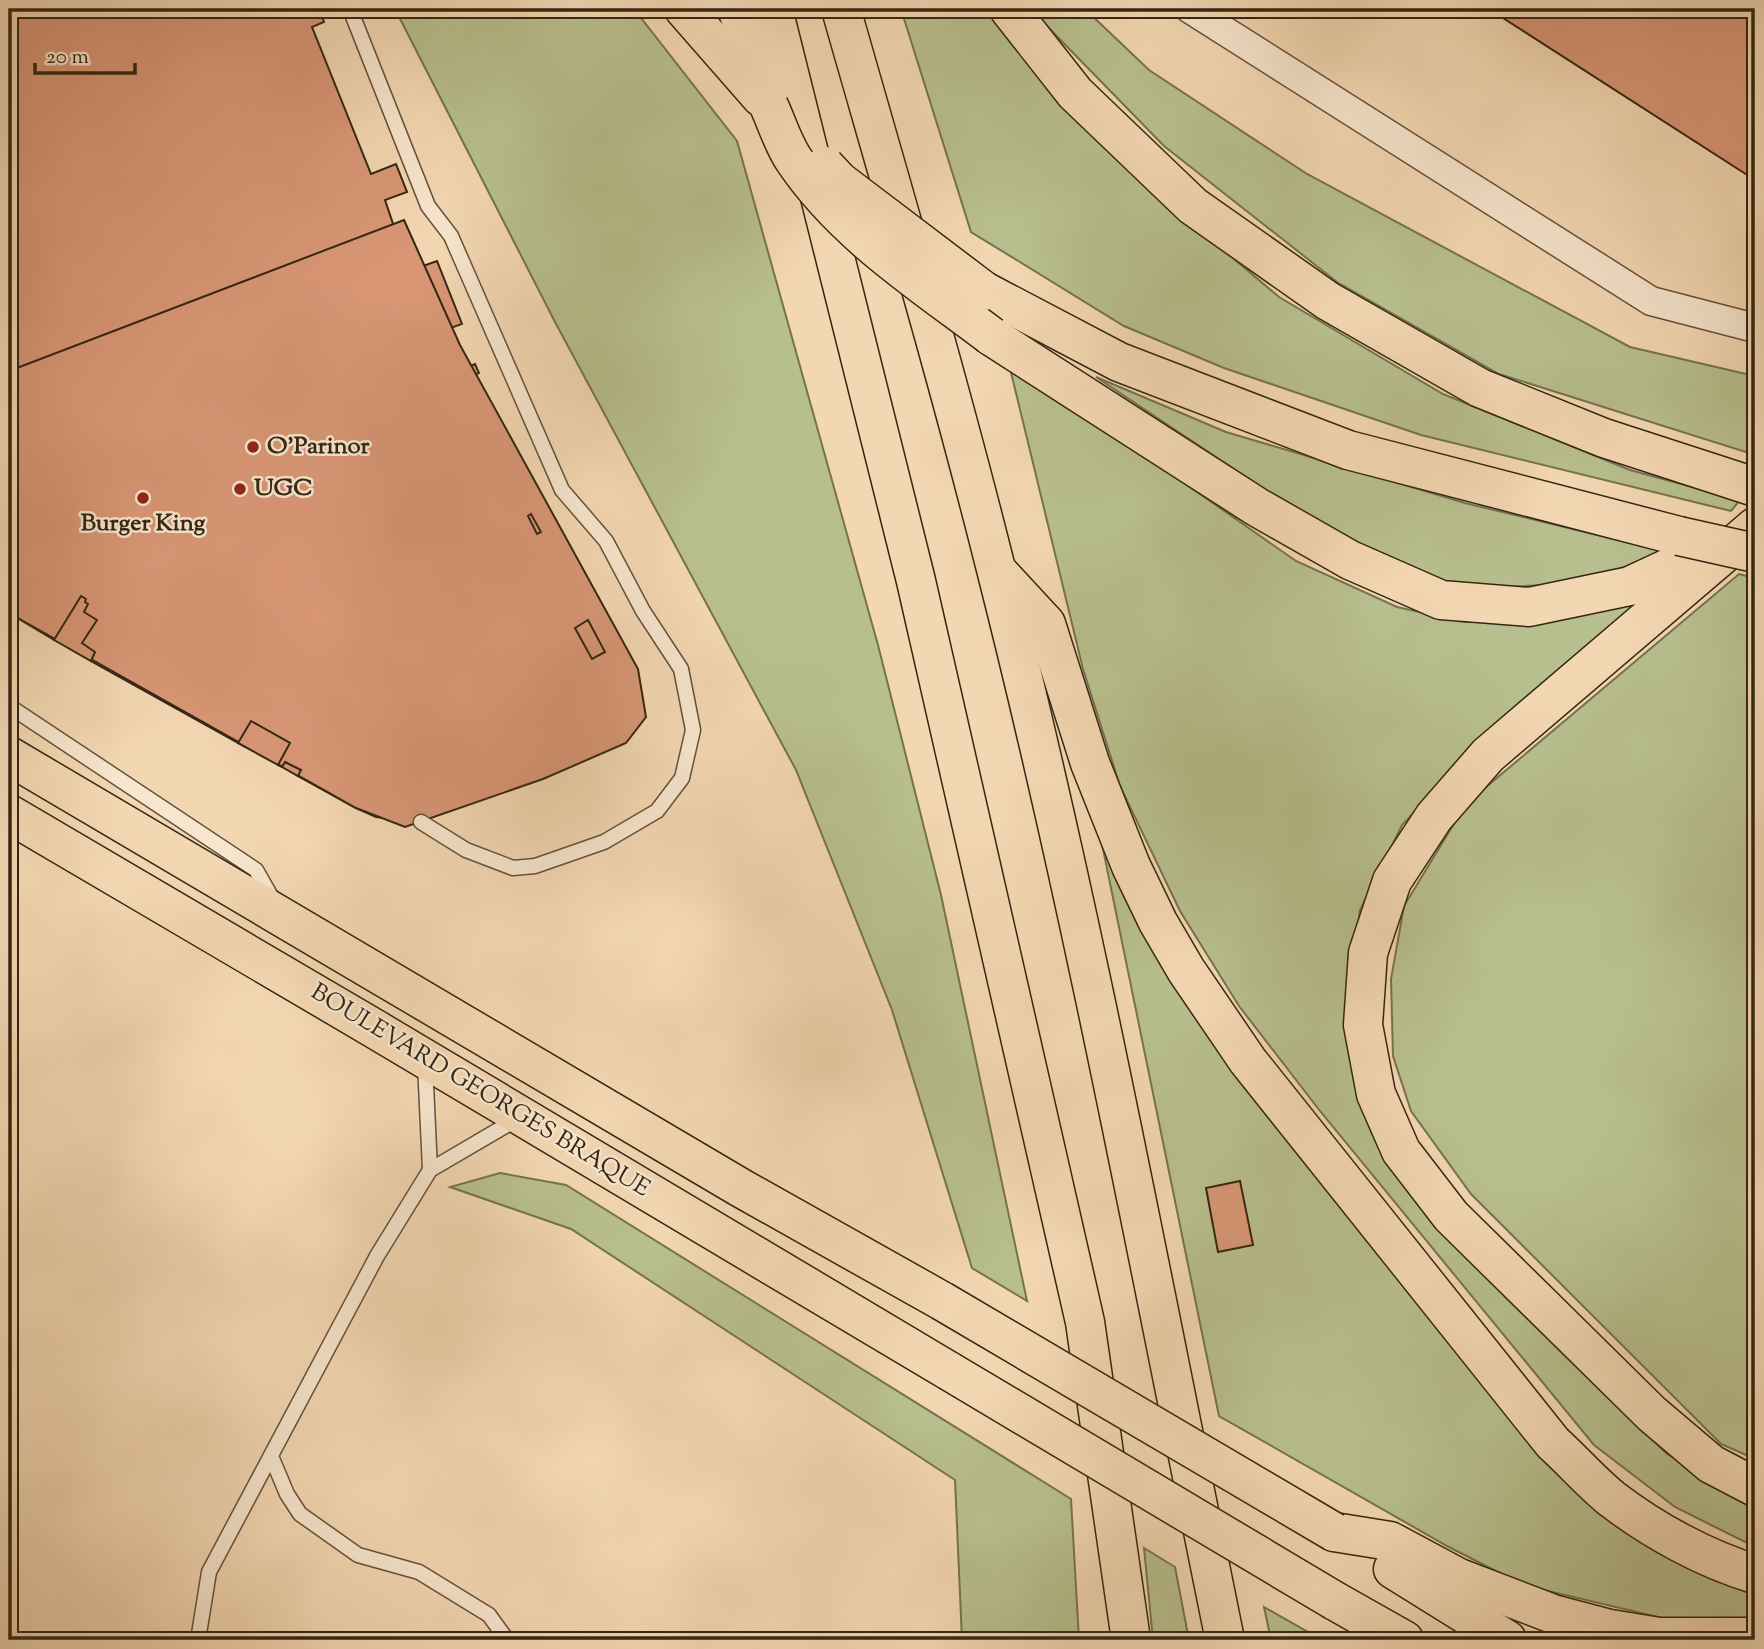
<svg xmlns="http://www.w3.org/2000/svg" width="1764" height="1649" font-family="'Sorts Mill Goudy',serif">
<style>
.green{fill:#b8bf8e;stroke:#767250;stroke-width:2}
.building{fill:#d89675;stroke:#342613;stroke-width:2}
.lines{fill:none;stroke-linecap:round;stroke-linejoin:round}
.lane-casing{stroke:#64523b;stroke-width:17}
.street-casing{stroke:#64523b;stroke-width:31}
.primary-casing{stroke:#342613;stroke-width:41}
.highway-casing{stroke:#342613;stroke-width:41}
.lane{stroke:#f7e5cd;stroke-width:14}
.street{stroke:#f7e5cd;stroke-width:28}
.primary{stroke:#f3d7b2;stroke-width:38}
.highway{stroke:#f3d7b2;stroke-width:38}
.primary-bridge-casing{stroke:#342613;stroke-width:41;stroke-linecap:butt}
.highway-bridge-casing{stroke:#342613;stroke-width:41;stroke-linecap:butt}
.primary-bridge{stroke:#f3d7b2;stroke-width:38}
.highway-bridge{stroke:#f3d7b2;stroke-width:38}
.poi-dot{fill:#8f2418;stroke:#f7e5cd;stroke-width:2.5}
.labels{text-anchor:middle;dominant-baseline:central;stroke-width:5;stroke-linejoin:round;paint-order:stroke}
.poi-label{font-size:24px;font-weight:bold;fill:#342613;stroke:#f7e5cd;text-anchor:start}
.street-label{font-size:24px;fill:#342613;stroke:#f7e5cd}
</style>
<rect width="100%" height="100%" fill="#f3d7b2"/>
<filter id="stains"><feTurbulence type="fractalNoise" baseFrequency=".00286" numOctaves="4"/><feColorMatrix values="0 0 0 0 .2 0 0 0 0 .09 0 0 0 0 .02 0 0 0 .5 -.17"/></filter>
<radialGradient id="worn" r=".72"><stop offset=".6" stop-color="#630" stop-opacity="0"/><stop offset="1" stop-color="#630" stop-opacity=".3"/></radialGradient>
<!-- green -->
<g class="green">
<path d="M 395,9 L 634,9 L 737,141 L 878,645 L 941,895 L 1027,1301 L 972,1268 L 892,1010 L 796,770 L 555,322 Z"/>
<path d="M 901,9 L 990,9 L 1044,80 L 1149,187 L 1279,297 L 1443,394 L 1630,470 L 1740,500 L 1731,511 L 1421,435 L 1224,368 L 1124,326 L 971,232 Z"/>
<path d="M 1034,9 L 1085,9 L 1149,70 L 1307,174 L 1630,347 L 1755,376 L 1755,455 L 1499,374 L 1337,282 L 1164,146 L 1042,21 Z"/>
<path d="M 1008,360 L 1296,561 L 1397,607 L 1465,622 L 1596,611 L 1662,595 L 1474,749 L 1402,825 L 1360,910 L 1347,996 L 1357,1088 L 1372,1134 L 1425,1203 L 1529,1319 L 1667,1454 L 1755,1504 L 1755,1547 L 1675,1507 L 1594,1445 L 1320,1111 L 1239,1006 L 1180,911 L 1120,786 L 1083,669 Z"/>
<path d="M 1096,377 L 1226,432 L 1465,503 L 1663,551 L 1586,583 L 1484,588 L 1410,574 L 1279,499 Z"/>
<path d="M 1739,574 L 1755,578 L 1755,1459 L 1721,1444 L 1471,1194 L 1411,1111 L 1393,1056 L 1391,979 L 1404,906 L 1466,804 Z"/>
<path d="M 1103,849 L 1116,860 L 1618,1521 L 1755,1597 L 1755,1621 L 1696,1626 L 1523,1585 L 1447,1546 L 1219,1416 Z"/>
<path d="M 500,1173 L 566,1185 L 1071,1499 L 1079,1640 L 962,1640 L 955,1480 L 571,1229 L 450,1187 Z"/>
<path d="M 1144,1548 L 1175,1567 L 1189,1640 L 1153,1640 Z"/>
<path d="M 1264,1607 L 1322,1640 L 1271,1640 Z"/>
</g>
<!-- building -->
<g class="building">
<path d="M 9,9 L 319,9 L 324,22 L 312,27 L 371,174 L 396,164 L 407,192 L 385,200 L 409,271 L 437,261 L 462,324 L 439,332 L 457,372 L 475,364 L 479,373 L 462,380 L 531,514 L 528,516 L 537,534 L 541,532 L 588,620 L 575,628 L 592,659 L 605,652 L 616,675 L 619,693 L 618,709 L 611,726 L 581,751 L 419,815 L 396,819 L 376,817 L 356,808 L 298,776 L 301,770 L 285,762 L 282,767 L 278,765 L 290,743 L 251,721 L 238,743 L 91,661 L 95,652 L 82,643 L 97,620 L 84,612 L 88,604 L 85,602 L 86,599 L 81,596 L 54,640 L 9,613 Z"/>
<path d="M 1489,9 L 1755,9 L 1755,180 Z"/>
<path d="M 404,220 L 460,345 L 638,669 L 646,717 L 626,743 L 543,779 L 405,827 L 356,808 L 9,613 L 9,371 Z"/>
<path d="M 531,514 L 541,532 L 537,534 L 528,516 Z"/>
<path d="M 81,596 L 86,599 L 85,602 L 88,604 L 84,612 L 97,620 L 82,643 L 95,652 L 91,661 L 54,640 Z"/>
<path d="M 588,620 L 605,652 L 592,659 L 575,628 Z"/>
<path d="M 251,721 L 290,743 L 278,765 L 238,743 Z"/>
<path d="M 285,762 L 301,770 L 298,776 L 282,767 Z"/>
<path d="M 1240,1181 L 1253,1245 L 1218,1252 L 1206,1188 Z"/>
</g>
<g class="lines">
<!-- lane casing -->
<g class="lane-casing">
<g id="lane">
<path d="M 350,9 L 428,206 L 451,236 L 562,490 L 606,541 L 643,611 L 681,669 L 693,730 L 682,778 L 657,811 L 604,842 L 535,866 L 513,868 L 466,850 L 421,822"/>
<path d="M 9,706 L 256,870 L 273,900"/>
<path d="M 425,1063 L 430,1170"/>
<path d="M 271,1456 L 287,1494 L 300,1514 L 358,1555 L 419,1572 L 489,1615 L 507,1640"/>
<path d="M 198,1640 L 209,1572 L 377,1256 L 430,1170 L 517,1119"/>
</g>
</g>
<!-- street casing -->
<g class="street-casing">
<path id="street" d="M 1190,9 L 1651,301 L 1755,328"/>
</g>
<!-- primary casing -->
<g class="primary-casing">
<g id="primary">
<path d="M 9,756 L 741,1188 L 942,1301"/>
<path d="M 9,814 L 375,1029 L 949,1371"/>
<path d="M 1334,1532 L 1390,1541 L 1459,1578 L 1553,1614 L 1610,1629 L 1659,1637 L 1755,1637"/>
<path d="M 1393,1569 L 1507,1640"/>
<path d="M 1335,1601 L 1404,1640"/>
</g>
</g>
<!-- highway casing -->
<g class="highway-casing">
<g id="highway">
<path d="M 684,9 L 761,97"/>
<path d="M 737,9 L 751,45 L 786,103"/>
<path d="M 773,9 L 916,581 L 1085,1322 L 1131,1640"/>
<path d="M 841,9 C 894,195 949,381 996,569 C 1086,923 1152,1282 1225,1640"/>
<path d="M 1009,9 L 1075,93 L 1193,206 L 1328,301 L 1480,388 L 1604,438 L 1755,487"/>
<path d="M 984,291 L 1119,362 L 1348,450 L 1679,536"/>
<path d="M 991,336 L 1257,507 L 1350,560 L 1441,600 L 1529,607 L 1630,586 L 1707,550"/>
<path d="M 1755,527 L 1488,755 L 1434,817 L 1392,881 L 1368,953 L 1363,1025 L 1376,1094 L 1401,1151 L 1451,1216 L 1652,1414 L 1711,1464 L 1755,1487"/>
<path d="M 998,572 L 1046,624 L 1090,763 L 1131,866 L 1158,922 L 1186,970 L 1248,1061 L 1553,1443 C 1573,1461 1591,1482 1612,1499 C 1654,1531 1705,1559 1755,1574"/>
</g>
</g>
<!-- lane -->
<use href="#lane" class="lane"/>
<!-- street -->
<use href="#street" class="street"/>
<!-- primary -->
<use href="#primary" class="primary"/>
<!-- highway -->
<use href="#highway" class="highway"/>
<!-- primary-bridge casing -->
<g class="primary-bridge-casing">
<g id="primary-bridge">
<path d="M 942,1301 L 1334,1532"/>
<path d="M 949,1371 L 1335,1601"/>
</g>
</g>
<!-- highway-bridge casing -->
<g class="highway-bridge-casing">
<g id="highway-bridge">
<path d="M 769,106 C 777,123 783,144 794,160 C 844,234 921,283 991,336"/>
<path d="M 825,166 L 839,181 L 984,291"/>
<path d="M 1679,536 L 1755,553"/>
</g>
</g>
<!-- primary-bridge -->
<use href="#primary-bridge" class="primary-bridge"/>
<!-- highway-bridge -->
<use href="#highway-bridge" class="highway-bridge"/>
</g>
<!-- markers -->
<g class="poi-dot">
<circle cx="253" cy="447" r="7"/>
<circle cx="240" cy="489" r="7"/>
<circle cx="143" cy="498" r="7"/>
</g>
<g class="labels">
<!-- poi labels -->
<g class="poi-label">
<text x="267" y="447">O'Parinor</text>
<text x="254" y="489">UGC</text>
<text x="143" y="524" text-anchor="middle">Burger King</text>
</g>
<!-- street labels -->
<g class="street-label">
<text transform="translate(480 1091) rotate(31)">BOULEVARD GEORGES BRAQUE</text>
</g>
</g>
<!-- margin -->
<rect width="1764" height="1649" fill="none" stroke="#f3d7b2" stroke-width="35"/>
<rect x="10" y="10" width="1743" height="1628" fill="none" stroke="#342613" stroke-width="3.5"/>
<rect x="18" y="18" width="1729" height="1614" fill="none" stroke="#342613" stroke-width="2"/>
<!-- scale -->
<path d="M35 63v10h100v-10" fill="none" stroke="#342613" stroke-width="3.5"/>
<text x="46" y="63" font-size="21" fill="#342613" stroke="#f7e5cd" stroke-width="5" paint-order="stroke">20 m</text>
<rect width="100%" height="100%" filter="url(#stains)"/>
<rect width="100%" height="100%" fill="url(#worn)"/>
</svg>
